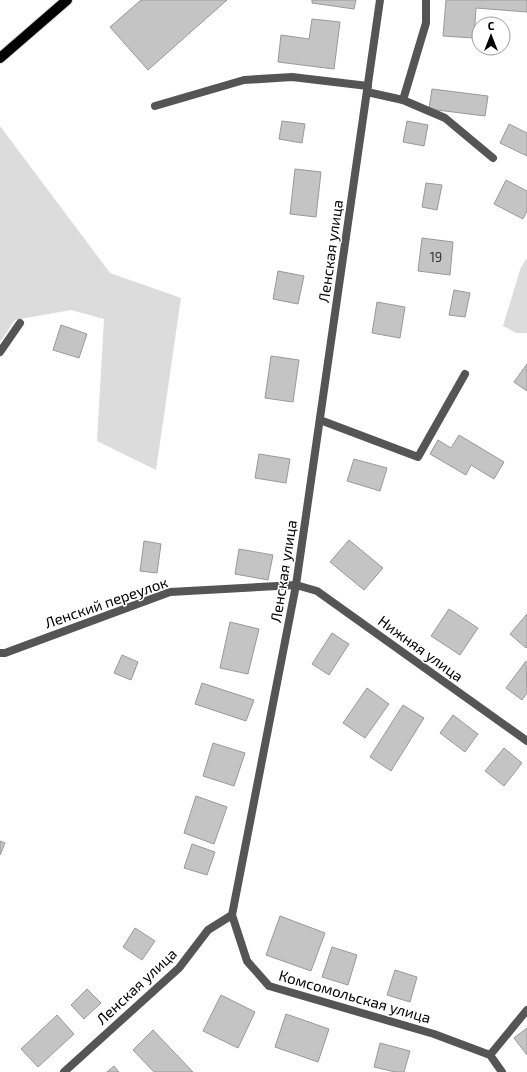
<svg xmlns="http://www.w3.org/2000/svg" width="527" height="1072" font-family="'Exo 2',sans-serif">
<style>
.green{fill:#dcdcdc}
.building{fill:#c4c4c4;stroke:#999}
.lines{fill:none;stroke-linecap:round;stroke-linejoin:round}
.primary-casing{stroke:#dbdbdb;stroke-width:12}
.service{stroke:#555;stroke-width:8}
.minor{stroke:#555;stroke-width:8}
.primary{stroke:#000;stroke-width:10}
.labels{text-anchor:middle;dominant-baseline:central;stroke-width:3;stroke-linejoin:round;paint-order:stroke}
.number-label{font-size:13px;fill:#313131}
.street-label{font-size:15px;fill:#000;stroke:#fff}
</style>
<rect width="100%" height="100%" fill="#fff"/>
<!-- green -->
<g class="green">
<path d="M 0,126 L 110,273 L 181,298 L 156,470 L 97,441 L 104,319 L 71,310 L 15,320 L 0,342 Z"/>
<path d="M 527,258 L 527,333 L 516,333 L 503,326 L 521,267 Z"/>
</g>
<!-- building -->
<g class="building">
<path d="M 141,0 L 227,0 L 148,70 L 110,27 Z"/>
<path d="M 312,0 L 356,0 L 354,9 L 312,3 Z"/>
<path d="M 446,0 L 527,0 L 527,12 L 476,8 L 474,38 L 443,36 Z"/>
<path d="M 312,19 L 340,22 L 334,69 L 278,62 L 281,35 L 309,39 Z"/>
<path d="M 432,89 L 488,96 L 485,116 L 429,109 Z"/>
<path d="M 282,121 L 305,124 L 302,143 L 279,139 Z"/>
<path d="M 407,121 L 428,125 L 424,146 L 403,142 Z"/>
<path d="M 509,124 L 527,133 L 527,156 L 500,143 Z"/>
<path d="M 295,169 L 321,172 L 316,217 L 290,214 Z"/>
<path d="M 506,180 L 527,191 L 527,211 L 523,219 L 494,204 Z"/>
<path d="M 426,183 L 442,185 L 437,210 L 422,207 Z"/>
<path d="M 422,238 L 453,242 L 450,275 L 418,271 Z"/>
<path d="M 278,271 L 304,276 L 298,304 L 273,299 Z"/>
<path d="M 454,290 L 470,293 L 465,317 L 449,315 Z"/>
<path d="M 377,302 L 405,307 L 400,338 L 372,333 Z"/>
<path d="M 61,325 L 87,334 L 79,358 L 53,350 Z"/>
<path d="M 271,356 L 299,360 L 293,402 L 265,398 Z"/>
<path d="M 527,364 L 527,391 L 514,382 Z"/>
<path d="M 459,435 L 504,462 L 494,479 L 471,465 L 466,475 L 430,454 L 438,440 L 451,448 Z"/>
<path d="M 259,454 L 290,459 L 286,483 L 255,478 Z"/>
<path d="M 354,459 L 387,468 L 380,491 L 347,481 Z"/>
<path d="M 349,540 L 383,568 L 364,590 L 330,562 Z"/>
<path d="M 144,541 L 161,544 L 157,573 L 140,571 Z"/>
<path d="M 239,549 L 273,555 L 268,580 L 235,574 Z"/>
<path d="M 449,609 L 478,628 L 460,655 L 431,636 Z"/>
<path d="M 527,614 L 527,646 L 526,648 L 510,634 Z"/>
<path d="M 230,622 L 259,629 L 248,674 L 220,668 Z"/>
<path d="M 332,633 L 349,644 L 329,675 L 312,664 Z"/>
<path d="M 122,655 L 138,662 L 131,680 L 114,673 Z"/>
<path d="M 526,661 L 527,693 L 522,700 L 506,688 Z"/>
<path d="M 202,683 L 254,700 L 246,721 L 195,704 Z"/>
<path d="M 367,688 L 389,704 L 365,738 L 343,723 Z"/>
<path d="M 403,705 L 424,718 L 391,771 L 370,757 Z"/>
<path d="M 453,715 L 478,734 L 465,752 L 440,733 Z"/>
<path d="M 213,743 L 245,753 L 234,786 L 203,776 Z"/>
<path d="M 504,748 L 522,763 L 504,786 L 485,771 Z"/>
<path d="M 196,796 L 227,807 L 214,844 L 184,833 Z"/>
<path d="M 0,841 L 5,843 L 0,855 Z"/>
<path d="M 192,844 L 215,852 L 207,875 L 184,868 Z"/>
<path d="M 280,916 L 325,933 L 311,971 L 266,955 Z"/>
<path d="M 135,928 L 155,941 L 142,960 L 123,947 Z"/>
<path d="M 332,947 L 357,955 L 348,985 L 322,977 Z"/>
<path d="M 395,970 L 417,977 L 410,1002 L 387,995 Z"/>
<path d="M 87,989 L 101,1003 L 84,1019 L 71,1005 Z"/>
<path d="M 221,995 L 255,1012 L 238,1048 L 203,1031 Z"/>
<path d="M 286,1014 L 329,1029 L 318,1062 L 275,1047 Z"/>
<path d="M 57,1015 L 74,1034 L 38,1067 L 21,1049 Z"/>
<path d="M 527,1028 L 527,1055 L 514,1038 Z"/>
<path d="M 153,1030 L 193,1072 L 154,1072 L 133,1050 Z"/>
<path d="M 380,1043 L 410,1051 L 404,1072 L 395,1072 L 374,1067 Z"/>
<path d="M 114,1066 L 119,1072 L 107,1072 Z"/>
</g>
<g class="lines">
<!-- primary casing -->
<g class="primary-casing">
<path id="primary" d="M 0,58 L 67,0"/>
</g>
<!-- service -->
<g class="service">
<path d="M 367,92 L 403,100 L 445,118 L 493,158"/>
<path d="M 403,100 L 426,23 L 426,0"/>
<path d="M 155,106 L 244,80 L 292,77 L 368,86"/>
<path d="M 320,420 L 418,457 L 465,374"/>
</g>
<!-- minor -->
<g class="minor">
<path d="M 0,352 L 20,323"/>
<path d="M 0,653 L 5,653 L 170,592 L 296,585 L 317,591 L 527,741"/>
<path d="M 232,915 L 247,961 L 269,986 L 434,1034 L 490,1055 L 502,1072"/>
<path d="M 490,1055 L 527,1010"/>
<path d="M 64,1072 L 179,968 L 208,930 L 232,915 L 296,585 L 380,0"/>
</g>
<!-- primary -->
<use href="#primary" class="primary"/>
</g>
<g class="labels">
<!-- number labels -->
<g class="number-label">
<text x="436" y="257">19</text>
</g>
<!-- street labels -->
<g class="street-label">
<text transform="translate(330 251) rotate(-82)">Ленская улица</text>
<text transform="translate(283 571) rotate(-81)">Ленская улица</text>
<text transform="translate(106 602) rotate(-19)">Ленский переулок</text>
<text transform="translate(421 648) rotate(36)">Нижняя улица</text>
<text transform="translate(136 986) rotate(-43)">Ленская улица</text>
<text transform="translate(355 996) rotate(16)">Комсомольская улица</text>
</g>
</g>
<!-- north arrow -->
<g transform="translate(491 36)"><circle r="19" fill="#ffffff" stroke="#999999"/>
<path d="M0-3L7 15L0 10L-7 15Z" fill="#000000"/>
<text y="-6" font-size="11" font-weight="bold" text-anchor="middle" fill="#000000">С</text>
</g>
</svg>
